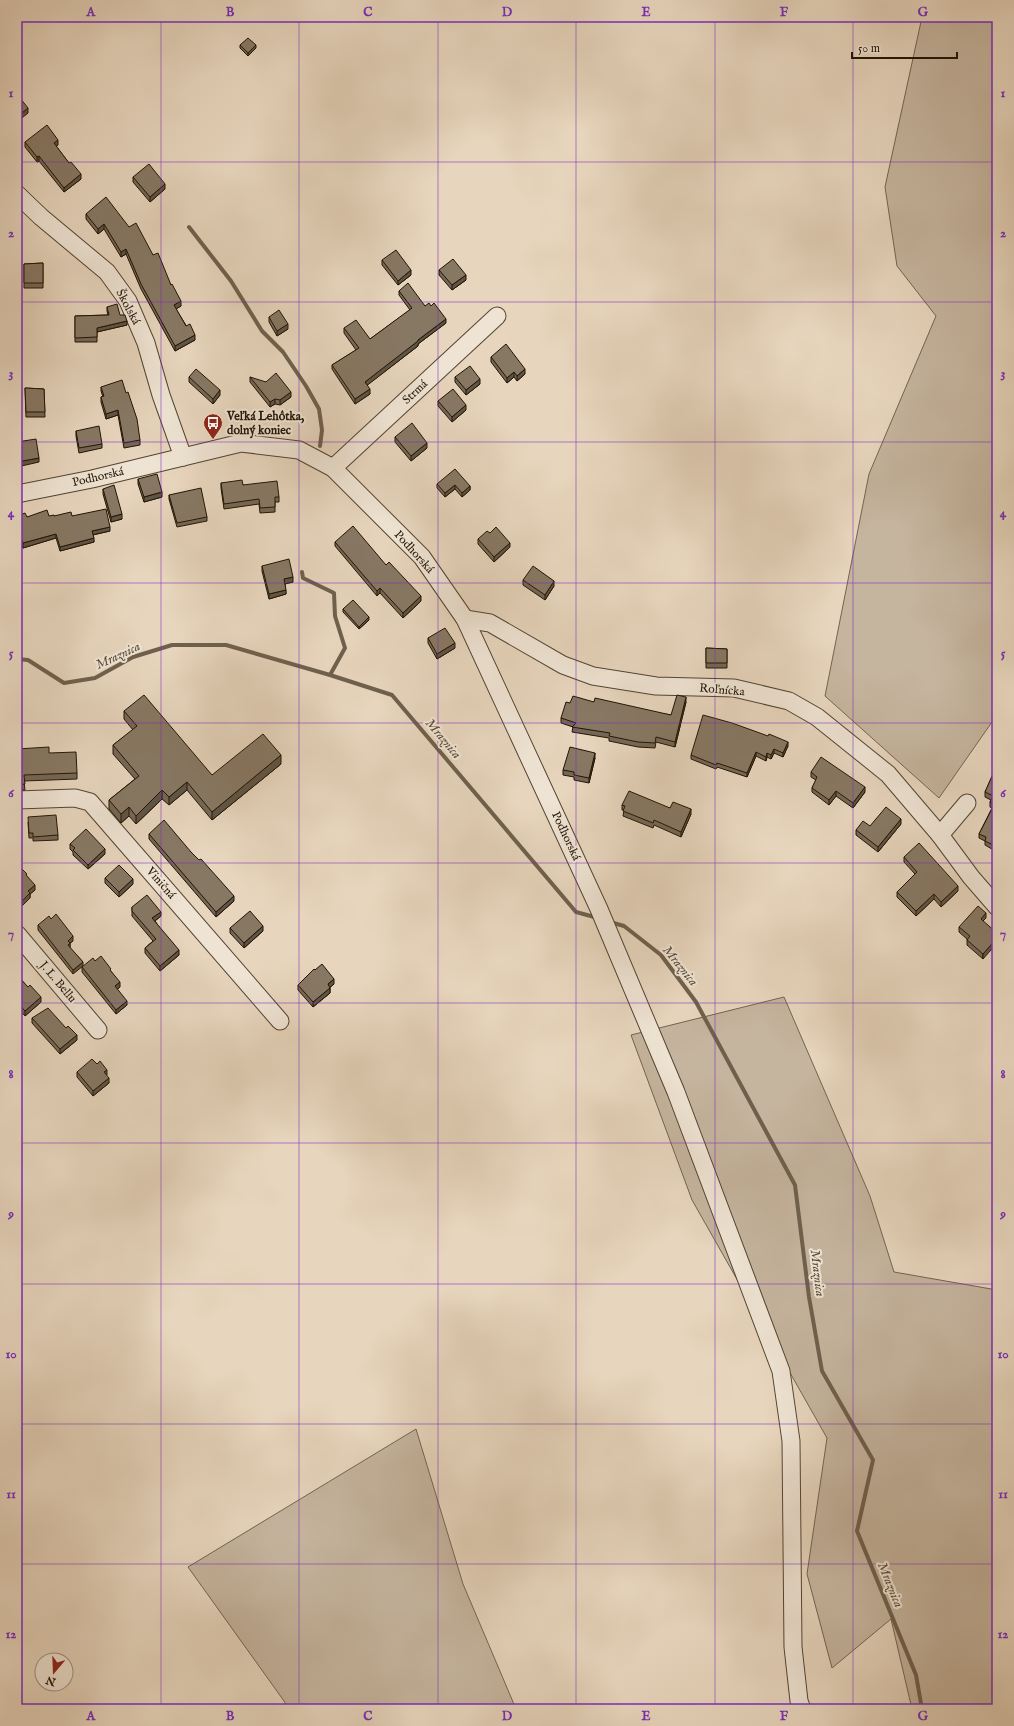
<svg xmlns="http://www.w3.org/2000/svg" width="1014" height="1726" font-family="'IM FELL English',serif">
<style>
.green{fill:#c5b49e;stroke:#726451}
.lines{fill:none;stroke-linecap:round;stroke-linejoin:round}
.stream{stroke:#6f604d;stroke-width:4}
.minor-casing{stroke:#524432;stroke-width:19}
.minor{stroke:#efe4d4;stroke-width:17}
.wall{fill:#746756;stroke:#201404}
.shaded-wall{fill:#5e5446;stroke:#201404}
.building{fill:#877864;stroke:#201404}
.grid{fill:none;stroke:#7b2cbf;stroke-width:1;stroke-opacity:0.55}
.labels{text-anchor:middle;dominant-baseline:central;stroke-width:4;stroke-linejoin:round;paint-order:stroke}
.street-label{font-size:12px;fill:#201404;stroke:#efe4d4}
.poi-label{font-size:12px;font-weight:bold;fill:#201404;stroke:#efe4d4;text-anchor:start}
.water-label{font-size:13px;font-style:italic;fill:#5b4d3b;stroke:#efe4d4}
.neatline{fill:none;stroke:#7b2cbf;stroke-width:1.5}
.grid-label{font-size:13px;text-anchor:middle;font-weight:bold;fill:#7b2cbf}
</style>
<rect width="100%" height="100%" fill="#e7d5bd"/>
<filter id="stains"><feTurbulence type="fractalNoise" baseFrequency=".005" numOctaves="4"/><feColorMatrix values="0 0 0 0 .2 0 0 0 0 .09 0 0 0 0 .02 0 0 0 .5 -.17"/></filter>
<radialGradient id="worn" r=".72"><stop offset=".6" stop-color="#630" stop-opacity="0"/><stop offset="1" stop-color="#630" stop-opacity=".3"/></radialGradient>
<!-- green -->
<g class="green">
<path d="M 922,17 L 997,17 L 997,729 L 992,722 L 939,798 L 825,696 L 869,474 L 936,316 L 897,266 L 885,187 Z"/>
<path d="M 784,997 L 870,1196 L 894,1272 L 997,1290 L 997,1709 L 912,1709 L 891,1619 L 832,1668 L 807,1574 L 827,1438 L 692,1200 L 631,1035 Z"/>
<path d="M 416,1429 L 463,1584 L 516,1709 L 288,1709 L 284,1701 L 188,1567 Z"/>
</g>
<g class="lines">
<!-- stream -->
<g class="stream">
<path d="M 189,227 L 231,281 L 262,331 L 283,352 L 306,386 L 319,409 L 322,430 L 320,446"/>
<path d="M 302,572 L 303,578 L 334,593 L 335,616 L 345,648 L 330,675"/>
<path d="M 17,659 L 28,660 L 64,683 L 95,678 L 133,657 L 172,645 L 226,645 L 330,675 L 392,695 L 576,912 L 598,918"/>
<path d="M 610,922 L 624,926 L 661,955 L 696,1002 L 795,1185 L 809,1297 L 822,1371 L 873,1460 L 857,1531 L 916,1675 L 922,1709"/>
</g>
<!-- minor casing -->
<g class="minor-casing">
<g id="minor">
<path d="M 17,194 L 41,217 L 107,272 L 128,301 L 146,343 L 161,395 L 183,457"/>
<path d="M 333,468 L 497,316"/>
<path d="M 17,494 L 92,479 L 241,443 L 299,450 L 333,468 L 422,557 L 465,619 L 599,909 L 676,1092 L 781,1371 L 791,1441 L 793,1647 L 799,1701 L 802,1709"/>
<path d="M 465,619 L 490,623 L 563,665 L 593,676 L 656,686 L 734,688 L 789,701 L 817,717 L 888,774 L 940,835 L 971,877 L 997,907"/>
<path d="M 17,800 L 75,798 L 90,802 L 280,1021"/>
<path d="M 940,835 L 967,803"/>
<path d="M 17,934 L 98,1030"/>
</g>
</g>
<!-- minor -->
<use href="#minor" class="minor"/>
</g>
<!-- wall -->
<g class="wall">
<path d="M 240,45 L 256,48 L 248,56 L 240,48 Z"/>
<path d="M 25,142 L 58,145 L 56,146 L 81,179 L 64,192 L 39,161 L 37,162 L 25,147 Z"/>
<path d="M 133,177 L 165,189 L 150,202 L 133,182 Z"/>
<path d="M 86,214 L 129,227 L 153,255 L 171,285 L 181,306 L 176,309 L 195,340 L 175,351 L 141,289 L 126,254 L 121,257 L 104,229 L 98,234 L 86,219 Z"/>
<path d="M 382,260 L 411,275 L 398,285 L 382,265 Z"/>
<path d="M 43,263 L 43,288 L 24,288 L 24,264 Z"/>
<path d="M 439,270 L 466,280 L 452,290 L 439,275 Z"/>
<path d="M 399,291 L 425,306 L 446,323 L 418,344 L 418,346 L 367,385 L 370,394 L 355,404 L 332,369 L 332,365 L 356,350 L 344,333 L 344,328 L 370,339 L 410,310 L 399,295 Z"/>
<path d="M 107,307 L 120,315 L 127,325 L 97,332 L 97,342 L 75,342 L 75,316 L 108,315 L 107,311 Z"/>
<path d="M 269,317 L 288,329 L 277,336 L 269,322 Z"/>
<path d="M 491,357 L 525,374 L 517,381 L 514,377 L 507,383 L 491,362 Z"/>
<path d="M 189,377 L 220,395 L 213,404 L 189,382 Z"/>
<path d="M 250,377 L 291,397 L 280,405 L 275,404 L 270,407 L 250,382 Z"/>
<path d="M 455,377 L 480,384 L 466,395 L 455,382 Z"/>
<path d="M 101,387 L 140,440 L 140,445 L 124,448 L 118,415 L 106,419 L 101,402 L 101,397 L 103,397 L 101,391 Z"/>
<path d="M 25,388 L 44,389 L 45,417 L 26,417 Z"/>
<path d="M 438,401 L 466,410 L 452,422 L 438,406 Z"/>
<path d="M 76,431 L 102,444 L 102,448 L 79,453 L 76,436 Z"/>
<path d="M 395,437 L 427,448 L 411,461 L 395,442 Z"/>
<path d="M 138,479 L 162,497 L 144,502 L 138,484 Z"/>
<path d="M 221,483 L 243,485 L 279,497 L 279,502 L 275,502 L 275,512 L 260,513 L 259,504 L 224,509 L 221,488 Z"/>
<path d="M 437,484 L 470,486 L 470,490 L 462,497 L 455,489 L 445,497 L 437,488 Z"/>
<path d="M 103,489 L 122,519 L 111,522 L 103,494 Z"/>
<path d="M 169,495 L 207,517 L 207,521 L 177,527 L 169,499 Z"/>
<path d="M 17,516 L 27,517 L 72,516 L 110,531 L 93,535 L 94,542 L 60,551 L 56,538 L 23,548 L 17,528 Z"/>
<path d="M 490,533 L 510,547 L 494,562 L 478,544 L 478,539 Z"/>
<path d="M 335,542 L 386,565 L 421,601 L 403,618 L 380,593 L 377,596 L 335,546 Z"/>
<path d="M 262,566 L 293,582 L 285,584 L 286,594 L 269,599 L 262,571 Z"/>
<path d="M 523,580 L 554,586 L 545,600 L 523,585 Z"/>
<path d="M 343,609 L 369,620 L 359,629 L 343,612 Z"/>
<path d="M 428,638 L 455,648 L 437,659 L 428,643 Z"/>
<path d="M 706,648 L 727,649 L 727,668 L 706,668 Z"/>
<path d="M 594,702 L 671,715 L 686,702 L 675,747 L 656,742 L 655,748 L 638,747 L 609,741 L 609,738 L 572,732 L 573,727 L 561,723 L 561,718 Z"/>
<path d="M 124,711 L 212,775 L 281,764 L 212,820 L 187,790 L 169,805 L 162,799 L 136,824 L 129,816 L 121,823 L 109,809 L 109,800 L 135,779 L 113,754 L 113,745 L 133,730 L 124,719 Z"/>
<path d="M 788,746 L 783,757 L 774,753 L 771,759 L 767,757 L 766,761 L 756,756 L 747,777 L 717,767 L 716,769 L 691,759 L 691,755 Z"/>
<path d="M 17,749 L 49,753 L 77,773 L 77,779 L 24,781 L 25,790 L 17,790 Z"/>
<path d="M 595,758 L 589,783 L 574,780 L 574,777 L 563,775 L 563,770 Z"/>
<path d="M 997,765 L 997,852 L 985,845 L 985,841 L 979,838 L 979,834 L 992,808 L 990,807 L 990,802 L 991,800 L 985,797 L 985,792 Z"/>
<path d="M 811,772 L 865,792 L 853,808 L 836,796 L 829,805 L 812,792 L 812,788 L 816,780 L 811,777 Z"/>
<path d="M 622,805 L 670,808 L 691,814 L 681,837 L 654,825 L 653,828 L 623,816 L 624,810 L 622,810 Z"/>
<path d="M 28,822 L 58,835 L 58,840 L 33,841 L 33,838 L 29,838 Z"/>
<path d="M 901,824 L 878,852 L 856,835 L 856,830 L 870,826 Z"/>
<path d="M 149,834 L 234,901 L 216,917 L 149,839 Z"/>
<path d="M 70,844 L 105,854 L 88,869 L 73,855 L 73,852 L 70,849 Z"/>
<path d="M 904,857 L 958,891 L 941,907 L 934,899 L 916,916 L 897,897 L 897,892 L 915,874 L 904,862 Z"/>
<path d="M 17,864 L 27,876 L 35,890 L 30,894 L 30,898 L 21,907 L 17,903 Z"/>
<path d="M 105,878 L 133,884 L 119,897 L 105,883 Z"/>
<path d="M 132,907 L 161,916 L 155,921 L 179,955 L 160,971 L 145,953 L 145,948 L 153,941 L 132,916 Z"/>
<path d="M 986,918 L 983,921 L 983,959 L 967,945 L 967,939 L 959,932 L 959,927 Z"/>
<path d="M 38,925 L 73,941 L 70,943 L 70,948 L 83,962 L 73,974 L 38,930 Z"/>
<path d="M 230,928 L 263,931 L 244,948 L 230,933 Z"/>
<path d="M 95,961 L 111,971 L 120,987 L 117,989 L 127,1005 L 116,1014 L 82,972 L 82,967 Z"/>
<path d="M 315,970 L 334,984 L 330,987 L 330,993 L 313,1007 L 298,990 L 298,985 Z"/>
<path d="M 17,975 L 41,1002 L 25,1016 L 17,1007 Z"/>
<path d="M 32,1018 L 77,1040 L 60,1054 L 32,1023 Z"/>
<path d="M 77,1072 L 107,1075 L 106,1075 L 109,1083 L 93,1096 L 77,1077 Z"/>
</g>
<!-- shaded-wall -->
<g class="shaded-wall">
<path d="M 256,45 L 256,48 L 248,56 L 248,53 Z"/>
<path d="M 28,108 L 28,113 L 17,122 L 17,117 Z"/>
<path d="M 58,140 L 58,145 L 54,148 L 54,143 Z"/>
<path d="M 39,156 L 39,161 L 37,162 L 37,157 Z"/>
<path d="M 81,174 L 81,179 L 64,192 L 64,188 Z"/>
<path d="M 165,184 L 165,189 L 150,202 L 150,197 Z"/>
<path d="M 104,224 L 104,229 L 98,234 L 98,229 Z"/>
<path d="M 126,249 L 126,254 L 121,257 L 121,252 Z"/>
<path d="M 411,270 L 411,275 L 398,285 L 398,281 Z"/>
<path d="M 466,275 L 466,280 L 452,290 L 452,285 Z"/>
<path d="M 181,301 L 181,306 L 174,310 L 174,305 Z"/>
<path d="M 446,319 L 446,323 L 418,344 L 418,346 L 365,387 L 365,382 L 418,340 Z"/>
<path d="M 127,321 L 127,325 L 97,332 L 97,328 Z"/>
<path d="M 288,324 L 288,329 L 277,336 L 277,331 Z"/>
<path d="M 195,335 L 195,340 L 175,351 L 175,346 Z"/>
<path d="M 525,369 L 525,374 L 517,381 L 517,376 Z"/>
<path d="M 514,372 L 514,377 L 507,383 L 507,378 Z"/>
<path d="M 480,379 L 480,384 L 466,395 L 466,390 Z"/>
<path d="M 370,389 L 370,394 L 355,404 L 355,399 Z"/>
<path d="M 220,390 L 220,395 L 213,404 L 213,399 Z"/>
<path d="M 291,392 L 291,397 L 280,405 L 280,400 Z"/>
<path d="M 275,399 L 275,404 L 270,407 L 270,402 Z"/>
<path d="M 466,405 L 466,410 L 452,422 L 452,417 Z"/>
<path d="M 118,410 L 118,415 L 106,419 L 106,414 Z"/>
<path d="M 427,443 L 427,448 L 411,461 L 411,456 Z"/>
<path d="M 39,458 L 39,462 L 17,467 L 17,462 Z"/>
<path d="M 455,485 L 455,489 L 445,497 L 445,493 Z"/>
<path d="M 470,486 L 470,490 L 462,497 L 462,493 Z"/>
<path d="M 162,492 L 162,497 L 144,502 L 144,497 Z"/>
<path d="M 122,514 L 122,519 L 111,522 L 111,517 Z"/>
<path d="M 110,527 L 110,531 L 92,535 L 92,531 Z"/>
<path d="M 56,534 L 56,538 L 23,548 L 23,543 Z"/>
<path d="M 94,538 L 94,542 L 60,551 L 60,547 Z"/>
<path d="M 510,543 L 510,547 L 494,562 L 494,557 Z"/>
<path d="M 293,577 L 293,582 L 284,584 L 284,579 Z"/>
<path d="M 554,581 L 554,586 L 545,600 L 545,595 Z"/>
<path d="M 380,588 L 380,593 L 377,596 L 377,591 Z"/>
<path d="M 286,590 L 286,594 L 269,599 L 269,594 Z"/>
<path d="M 421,596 L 421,601 L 403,618 L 403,613 Z"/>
<path d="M 369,617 L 369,620 L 359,629 L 359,627 Z"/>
<path d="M 455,643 L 455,648 L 437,659 L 437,654 Z"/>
<path d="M 686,697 L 686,702 L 675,747 L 675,742 Z"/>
<path d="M 788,742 L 788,746 L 783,757 L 783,753 Z"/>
<path d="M 774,749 L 774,753 L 771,759 L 771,755 Z"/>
<path d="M 756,752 L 756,756 L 747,777 L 747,773 Z"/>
<path d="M 595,753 L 595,758 L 589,783 L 589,778 Z"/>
<path d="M 767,753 L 767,757 L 766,761 L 766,757 Z"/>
<path d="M 281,755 L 281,764 L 212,820 L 212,812 Z"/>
<path d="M 187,782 L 187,790 L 169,805 L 169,797 Z"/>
<path d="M 865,787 L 865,792 L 853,808 L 853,803 Z"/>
<path d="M 162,790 L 162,799 L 136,824 L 136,816 Z"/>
<path d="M 836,791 L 836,796 L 829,805 L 829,800 Z"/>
<path d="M 129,807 L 129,816 L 121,823 L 121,814 Z"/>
<path d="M 691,809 L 691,814 L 681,837 L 681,832 Z"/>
<path d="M 901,819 L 901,824 L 878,852 L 878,847 Z"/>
<path d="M 105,849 L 105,854 L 88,869 L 88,865 Z"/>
<path d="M 133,879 L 133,884 L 119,897 L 119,892 Z"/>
<path d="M 35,885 L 35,890 L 30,894 L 30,898 L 21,907 L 21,902 L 28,891 Z"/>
<path d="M 958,886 L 958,891 L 941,907 L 941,902 Z"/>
<path d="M 934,894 L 934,899 L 916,916 L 916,911 Z"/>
<path d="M 234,896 L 234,901 L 216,917 L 216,912 Z"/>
<path d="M 161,912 L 161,916 L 152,923 L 152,918 Z"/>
<path d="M 986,913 L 986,918 L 981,923 L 981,919 Z"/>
<path d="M 263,926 L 263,931 L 244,948 L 244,943 Z"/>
<path d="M 73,936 L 73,941 L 70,943 L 70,948 L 68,945 L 68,941 Z"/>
<path d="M 997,938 L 997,943 L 983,959 L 983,954 Z"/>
<path d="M 179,950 L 179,955 L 160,971 L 160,966 Z"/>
<path d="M 83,962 L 83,966 L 73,974 L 73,970 Z"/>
<path d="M 334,979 L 334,984 L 328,989 L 328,984 Z"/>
<path d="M 120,982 L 120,987 L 115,991 L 115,986 Z"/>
<path d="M 330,988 L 330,993 L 313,1007 L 313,1002 Z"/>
<path d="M 41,997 L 41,1002 L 25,1016 L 25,1011 Z"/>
<path d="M 127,1001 L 127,1005 L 116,1014 L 116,1010 Z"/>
<path d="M 77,1035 L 77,1040 L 60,1054 L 60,1049 Z"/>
<path d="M 107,1070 L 107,1075 L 104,1077 L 104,1072 Z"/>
<path d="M 109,1078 L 109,1083 L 93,1096 L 93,1091 Z"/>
</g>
<!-- building -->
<g class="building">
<path d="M 248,38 L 256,45 L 248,53 L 240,45 Z"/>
<path d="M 17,98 L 19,100 L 20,98 L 28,108 L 17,117 Z"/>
<path d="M 47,125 L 58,140 L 54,143 L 69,163 L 71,162 L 81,174 L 64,188 L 39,156 L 37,157 L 25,142 Z"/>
<path d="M 149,164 L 165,184 L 150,197 L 133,177 Z"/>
<path d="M 106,197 L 129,227 L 136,223 L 153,255 L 158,253 L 171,285 L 172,284 L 181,301 L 174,305 L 186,326 L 190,324 L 195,335 L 175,346 L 141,284 L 126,249 L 121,252 L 104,224 L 98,229 L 86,214 Z"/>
<path d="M 396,250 L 411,270 L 398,281 L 382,260 Z"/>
<path d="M 453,259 L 466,275 L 452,285 L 439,270 Z"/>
<path d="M 43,263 L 43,283 L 24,283 L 24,264 Z"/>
<path d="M 408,283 L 425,306 L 429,303 L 431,306 L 434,303 L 446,319 L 418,340 L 418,341 L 365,382 L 370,389 L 355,399 L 332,365 L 359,348 L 344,328 L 356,320 L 370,339 L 412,308 L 399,291 Z"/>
<path d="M 117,304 L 120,315 L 125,315 L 127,321 L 97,328 L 97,337 L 75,338 L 75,316 L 109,315 L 107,307 Z"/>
<path d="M 279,310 L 288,324 L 277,331 L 269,317 Z"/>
<path d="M 506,344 L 525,369 L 517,376 L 514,372 L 507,378 L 491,357 Z"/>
<path d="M 470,366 L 480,379 L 466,390 L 455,377 Z"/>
<path d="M 196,369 L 220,390 L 213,399 L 189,377 Z"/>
<path d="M 276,373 L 291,392 L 280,400 L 275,399 L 270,402 L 250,377 L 266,382 Z"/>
<path d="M 122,380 L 126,393 L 128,392 L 137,419 L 140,440 L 124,443 L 118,410 L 106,414 L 101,397 L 104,396 L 101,387 Z"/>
<path d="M 25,388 L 44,389 L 45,412 L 26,412 Z"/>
<path d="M 453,389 L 466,405 L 452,417 L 438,401 Z"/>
<path d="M 412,423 L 427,443 L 411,456 L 395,437 Z"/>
<path d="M 99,426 L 102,444 L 79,448 L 76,431 Z"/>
<path d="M 36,439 L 39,458 L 17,462 L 17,442 Z"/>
<path d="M 455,469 L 470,486 L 462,493 L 455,485 L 445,493 L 437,484 Z"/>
<path d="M 157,474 L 162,492 L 144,497 L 138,479 Z"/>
<path d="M 242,480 L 243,485 L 277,481 L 279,497 L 275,497 L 275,507 L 260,508 L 259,499 L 224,504 L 221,483 Z"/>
<path d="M 114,485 L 122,514 L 111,517 L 103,489 Z"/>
<path d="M 201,488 L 207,517 L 177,523 L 169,495 Z"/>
<path d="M 106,509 L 110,527 L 92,531 L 94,538 L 60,547 L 56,534 L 23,543 L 17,524 L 17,516 L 25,513 L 27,517 L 47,510 L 49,516 L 54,515 L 54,516 L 71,512 L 72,516 Z"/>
<path d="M 353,526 L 386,565 L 389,562 L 421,596 L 403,613 L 380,588 L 377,591 L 335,542 Z"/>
<path d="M 496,527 L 510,543 L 494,557 L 478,539 L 487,531 L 490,533 Z"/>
<path d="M 289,559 L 293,577 L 284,579 L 286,590 L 269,594 L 262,566 Z"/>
<path d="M 533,566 L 554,581 L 545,595 L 523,580 Z"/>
<path d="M 353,600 L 369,617 L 359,627 L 343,609 Z"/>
<path d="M 445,628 L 455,643 L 437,654 L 428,638 Z"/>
<path d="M 706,648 L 727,649 L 727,663 L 706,663 Z"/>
<path d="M 144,695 L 212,775 L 263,734 L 281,755 L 212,812 L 187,782 L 169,797 L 162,790 L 136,816 L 129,807 L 121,814 L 109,800 L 139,776 L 113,745 L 137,726 L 124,711 Z"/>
<path d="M 677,695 L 686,697 L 675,742 L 656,737 L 655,743 L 638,742 L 609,736 L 610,733 L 572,727 L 576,723 L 561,718 L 566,702 L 570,703 L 573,696 L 594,702 L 595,698 L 671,715 Z"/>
<path d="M 703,715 L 732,723 L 768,736 L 769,734 L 788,742 L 783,753 L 774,749 L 771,755 L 767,753 L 766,757 L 756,752 L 747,773 L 717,763 L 716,765 L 691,755 Z"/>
<path d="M 49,747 L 49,753 L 76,752 L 77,773 L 24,775 L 25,784 L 17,785 L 17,749 Z"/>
<path d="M 570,747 L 595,753 L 589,778 L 574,775 L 574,772 L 563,770 Z"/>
<path d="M 821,757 L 865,787 L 853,803 L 836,791 L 829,800 L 812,788 L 817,777 L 811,772 Z"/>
<path d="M 997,765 L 997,847 L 985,841 L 986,837 L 979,834 L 994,805 L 990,802 L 993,796 L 985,792 Z"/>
<path d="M 629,791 L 670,808 L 673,802 L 691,809 L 681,832 L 654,820 L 653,823 L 623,811 L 625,806 L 622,805 Z"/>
<path d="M 886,807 L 901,819 L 878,847 L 856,830 L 863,821 L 870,826 Z"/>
<path d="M 56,815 L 58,835 L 33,837 L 33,833 L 29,833 L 28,817 Z"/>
<path d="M 164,820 L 191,852 L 199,860 L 201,859 L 234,896 L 216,912 L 149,834 Z"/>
<path d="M 86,829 L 105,849 L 88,865 L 73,850 L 75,848 L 70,844 Z"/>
<path d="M 919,843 L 958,886 L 941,902 L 934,894 L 916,911 L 897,892 L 917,872 L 904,857 Z"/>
<path d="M 17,864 L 27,874 L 26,875 L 35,885 L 28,891 L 30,893 L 21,902 L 17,898 Z"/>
<path d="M 119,865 L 133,879 L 119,892 L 105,878 Z"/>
<path d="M 147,895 L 161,912 L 152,918 L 179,950 L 160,966 L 145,948 L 156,939 L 132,911 L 132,907 Z"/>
<path d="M 978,906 L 986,913 L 981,919 L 997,933 L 997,938 L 983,954 L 967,940 L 970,936 L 959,927 Z"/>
<path d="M 250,911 L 263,926 L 244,943 L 230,928 Z"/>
<path d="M 56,914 L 73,936 L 68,941 L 70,943 L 68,945 L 83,962 L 73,970 L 38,925 L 49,916 L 51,919 Z"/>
<path d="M 101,956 L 111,969 L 110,970 L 120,982 L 115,986 L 127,1001 L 116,1010 L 82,967 L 93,958 L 95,961 Z"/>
<path d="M 322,964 L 334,979 L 328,984 L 330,988 L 313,1002 L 298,985 L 314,969 L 315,970 Z"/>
<path d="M 17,975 L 28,987 L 30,985 L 41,997 L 25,1011 L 17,1002 Z"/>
<path d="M 48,1008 L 66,1028 L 68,1026 L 77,1035 L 60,1049 L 32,1018 Z"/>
<path d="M 92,1059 L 97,1064 L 100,1061 L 107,1070 L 104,1072 L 109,1078 L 93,1091 L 77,1072 Z"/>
</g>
<!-- grid -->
<path class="grid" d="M 161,17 L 161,1709M 299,17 L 299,1709M 438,17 L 438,1709M 576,17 L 576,1709M 715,17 L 715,1709M 853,17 L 853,1709M 17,162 L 997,162M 17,302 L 997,302M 17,442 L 997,442M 17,583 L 997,583M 17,723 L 997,723M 17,863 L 997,863M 17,1003 L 997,1003M 17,1143 L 997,1143M 17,1284 L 997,1284M 17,1424 L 997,1424M 17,1564 L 997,1564"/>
<!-- icons -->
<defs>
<g id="bus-pin" transform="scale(1)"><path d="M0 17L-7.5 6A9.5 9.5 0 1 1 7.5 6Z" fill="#8f2418" stroke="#efe4d4"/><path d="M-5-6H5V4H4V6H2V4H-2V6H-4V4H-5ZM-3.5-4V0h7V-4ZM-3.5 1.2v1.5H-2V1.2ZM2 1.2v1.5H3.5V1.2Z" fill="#fff"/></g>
</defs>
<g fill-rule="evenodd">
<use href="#bus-pin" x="213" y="423"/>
</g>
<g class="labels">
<!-- street labels -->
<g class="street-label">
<text transform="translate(128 307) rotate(62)">Školská</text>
<text transform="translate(415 392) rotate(-43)">Strmá</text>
<text transform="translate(98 477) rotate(-13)">Podhorská</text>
<text transform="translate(414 552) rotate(48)">Podhorská</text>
<text transform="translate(722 690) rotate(5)">Roľnícka</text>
<text transform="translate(566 836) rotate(65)">Podhorská</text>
<text transform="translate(161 883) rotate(49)">Viničná</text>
<text transform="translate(58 982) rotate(50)">J. L. Bellu</text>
</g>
<!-- poi labels -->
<g class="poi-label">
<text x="227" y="416">Veľká Lehôtka,<tspan x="227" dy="14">dolný koniec</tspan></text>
</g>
<!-- water labels -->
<g class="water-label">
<text transform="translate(118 656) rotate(-25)">Mraznica</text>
<text transform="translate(443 739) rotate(50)">Mraznica</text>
<text transform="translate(680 966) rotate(51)">Mraznica</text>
<text transform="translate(817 1273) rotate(83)">Mraznica</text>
<text transform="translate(890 1585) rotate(68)">Mraznica</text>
</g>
</g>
<!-- margin -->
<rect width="1014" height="1726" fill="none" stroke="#e7d5bd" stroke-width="44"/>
<!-- north arrow -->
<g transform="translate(54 1672) rotate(199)"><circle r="19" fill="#efe4d4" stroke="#9c9181"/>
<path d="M0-3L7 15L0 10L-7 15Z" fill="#8f2418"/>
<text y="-6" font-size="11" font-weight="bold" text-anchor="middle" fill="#201404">N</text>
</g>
<!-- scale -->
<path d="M852 52v6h105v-6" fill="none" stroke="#201404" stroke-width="2"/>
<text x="858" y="52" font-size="12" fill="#201404" stroke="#efe4d4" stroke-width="3" paint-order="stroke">50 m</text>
<rect x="22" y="22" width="970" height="1682" class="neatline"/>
<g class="grid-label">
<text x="91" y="16">A</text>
<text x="230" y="16">B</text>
<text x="368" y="16">C</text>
<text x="507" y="16">D</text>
<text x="646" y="16">E</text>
<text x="784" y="16">F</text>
<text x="923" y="16">G</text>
<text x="11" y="97">1</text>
<text x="1003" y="97">1</text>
<text x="11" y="237">2</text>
<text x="1003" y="237">2</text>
<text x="11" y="377">3</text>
<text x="1003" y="377">3</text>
<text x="11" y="517">4</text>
<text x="1003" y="517">4</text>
<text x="11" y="657">5</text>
<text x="1003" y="657">5</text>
<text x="11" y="797">6</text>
<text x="1003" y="797">6</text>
<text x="11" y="938">7</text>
<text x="1003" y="938">7</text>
<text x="11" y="1078">8</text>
<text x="1003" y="1078">8</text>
<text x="11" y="1218">9</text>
<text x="1003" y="1218">9</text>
<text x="11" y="1358">10</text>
<text x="1003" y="1358">10</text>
<text x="11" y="1498">11</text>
<text x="1003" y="1498">11</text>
<text x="11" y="1638">12</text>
<text x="1003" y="1638">12</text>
<text x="91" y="1720">A</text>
<text x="230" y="1720">B</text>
<text x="368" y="1720">C</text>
<text x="507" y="1720">D</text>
<text x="646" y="1720">E</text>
<text x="784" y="1720">F</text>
<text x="923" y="1720">G</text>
</g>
<rect width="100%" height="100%" filter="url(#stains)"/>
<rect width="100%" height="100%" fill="url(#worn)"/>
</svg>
